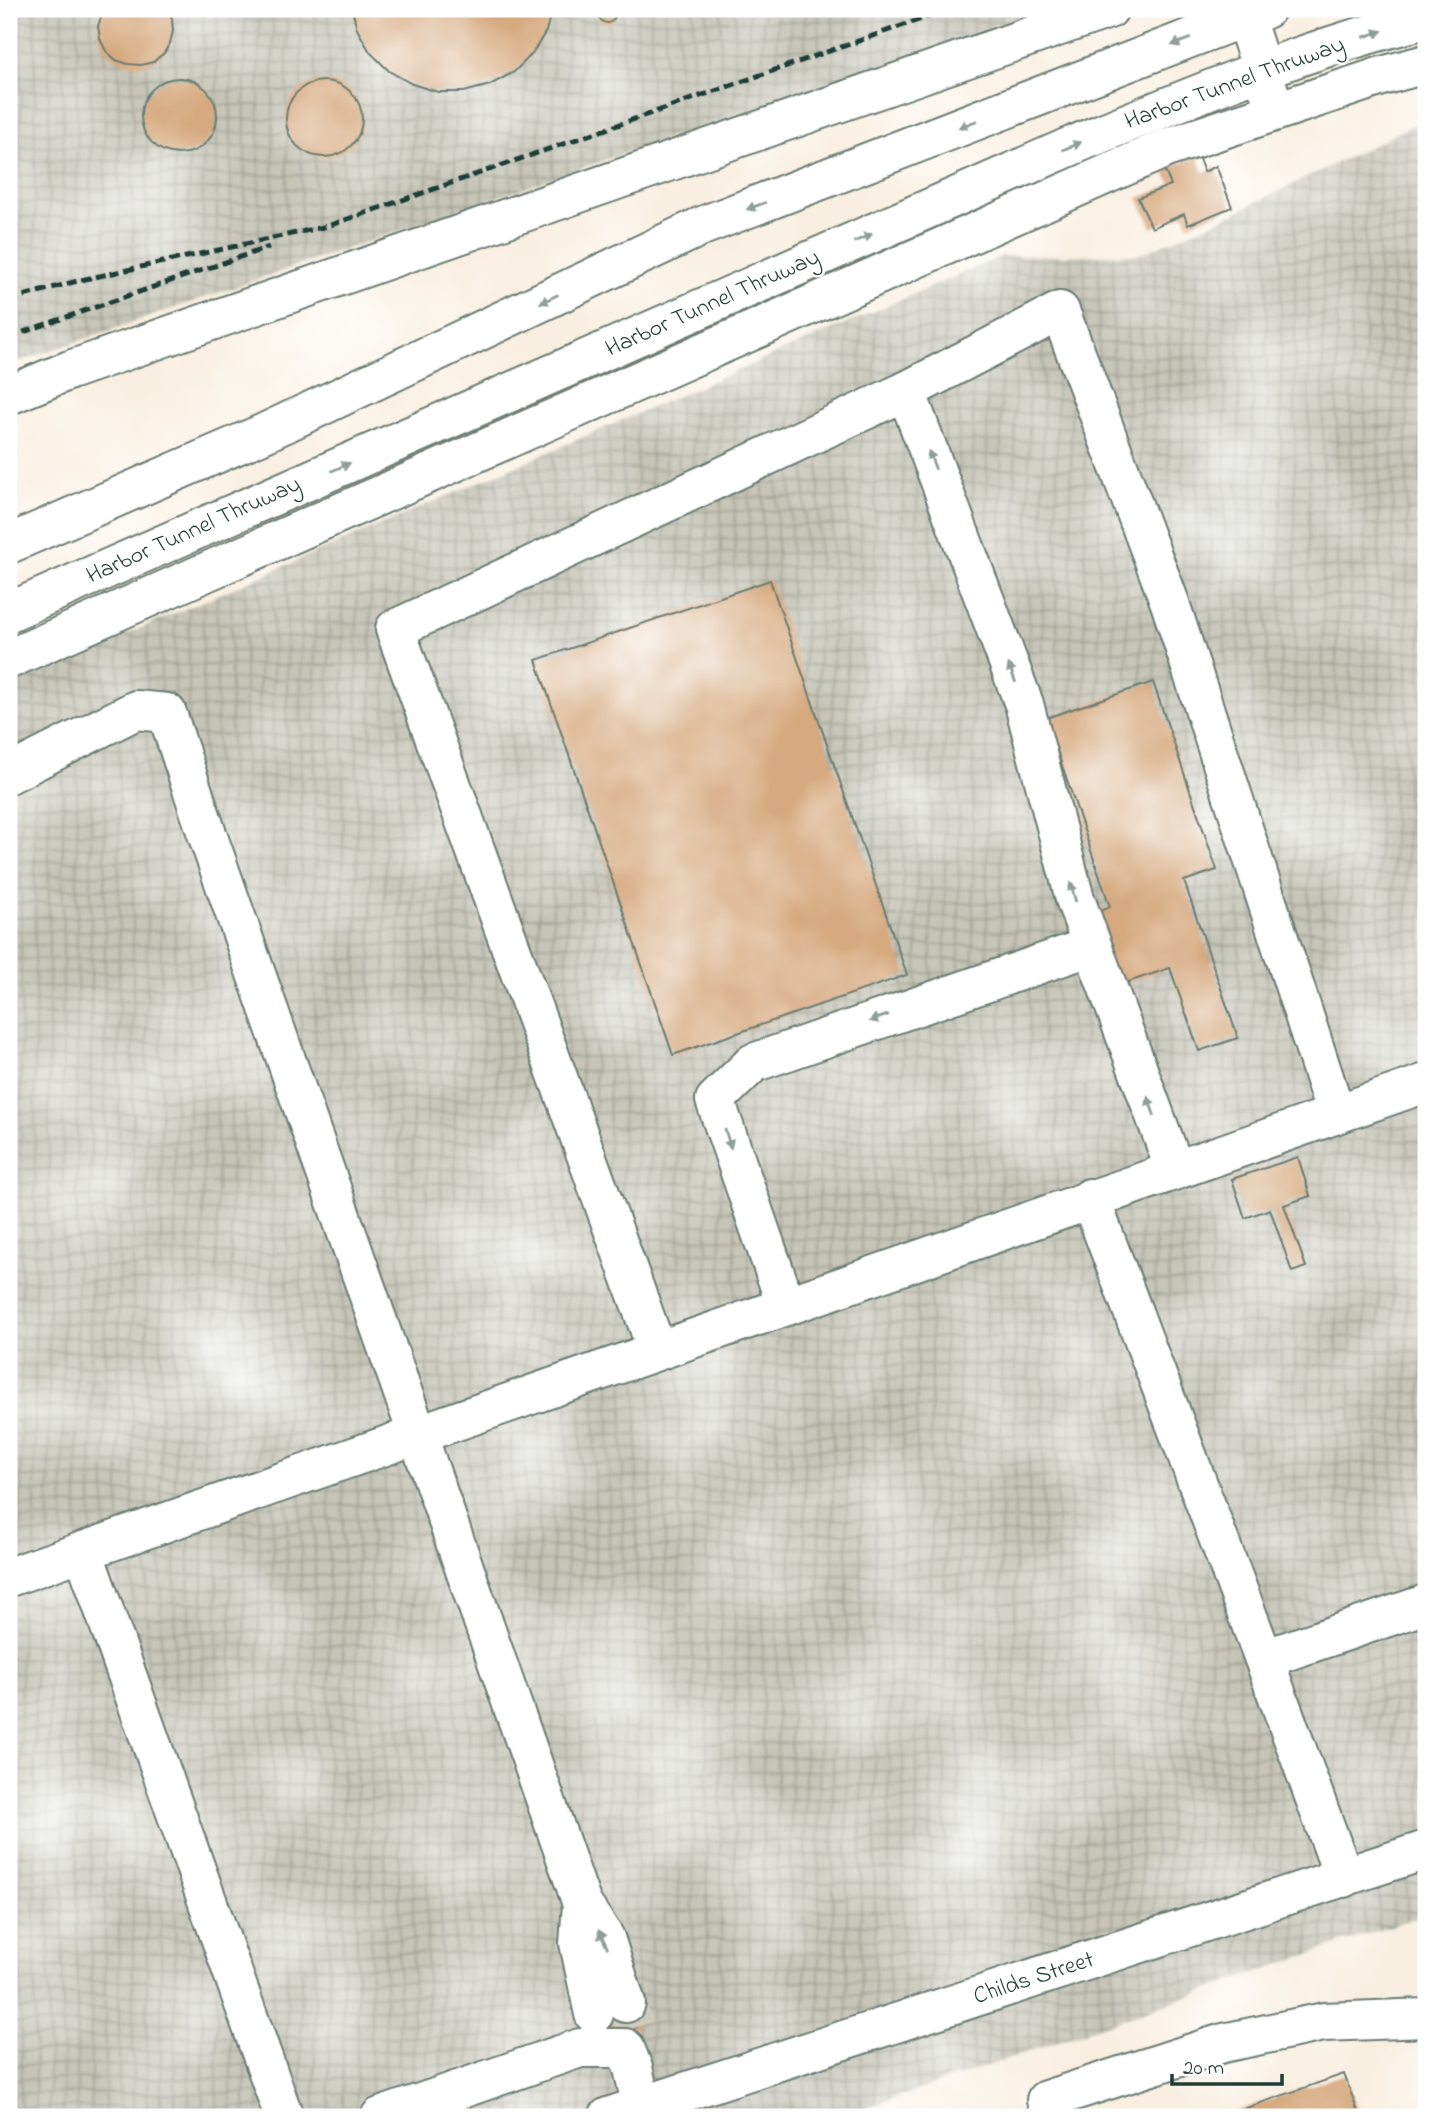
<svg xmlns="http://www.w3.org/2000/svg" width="1435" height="2126" font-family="'Indie Flower',sans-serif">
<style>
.industrial{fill:url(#industrial-grid)}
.building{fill:#d6a97e}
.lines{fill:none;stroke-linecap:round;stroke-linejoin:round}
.minor-tunnel{stroke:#cdcbbe;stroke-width:38;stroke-dasharray:38 19;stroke-linecap:butt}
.minor-casing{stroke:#6b7b71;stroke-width:42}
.highway-casing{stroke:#6b7b71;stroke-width:42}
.minor{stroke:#fff;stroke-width:38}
.highway{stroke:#fff;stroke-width:38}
.rail{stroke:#1f3d34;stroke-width:5;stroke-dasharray:10 5;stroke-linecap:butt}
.oneway{fill:#8f9e9a}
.labels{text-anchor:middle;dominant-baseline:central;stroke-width:5;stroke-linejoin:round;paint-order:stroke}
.street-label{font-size:24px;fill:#1f3d34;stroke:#fff}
</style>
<defs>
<pattern id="industrial-grid" width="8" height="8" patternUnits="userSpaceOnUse" patternTransform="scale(1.75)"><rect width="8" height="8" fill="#c6c5b8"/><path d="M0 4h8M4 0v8" fill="none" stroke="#a0a196"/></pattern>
</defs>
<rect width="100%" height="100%" fill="#fff"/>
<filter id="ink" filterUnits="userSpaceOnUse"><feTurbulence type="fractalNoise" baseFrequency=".0143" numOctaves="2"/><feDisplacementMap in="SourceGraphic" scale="14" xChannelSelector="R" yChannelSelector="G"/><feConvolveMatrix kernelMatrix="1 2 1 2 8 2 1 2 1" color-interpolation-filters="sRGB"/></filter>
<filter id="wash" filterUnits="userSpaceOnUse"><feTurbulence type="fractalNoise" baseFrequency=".00686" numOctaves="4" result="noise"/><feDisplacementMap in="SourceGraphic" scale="28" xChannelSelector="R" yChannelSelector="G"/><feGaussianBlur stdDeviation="1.57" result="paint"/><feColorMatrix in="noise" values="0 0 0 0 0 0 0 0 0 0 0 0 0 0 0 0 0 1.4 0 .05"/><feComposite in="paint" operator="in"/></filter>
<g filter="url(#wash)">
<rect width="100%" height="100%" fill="#f9efe1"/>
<!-- industrial -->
<g class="industrial">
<path d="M 9,9 L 1045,9 L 9,365 Z"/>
<path d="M 1426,119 L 1426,1914 L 840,2117 L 9,2117 L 9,685 L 1002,256 L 1141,254 L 1232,214 Z"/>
</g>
<g id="blocks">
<!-- building -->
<g class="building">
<circle cx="607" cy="15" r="8"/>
<path d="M 104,9 L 168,9 L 172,19 L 173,31 L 170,43 L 164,53 L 153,62 L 141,65 L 128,64 L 116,60 L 106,51 L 100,39 L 98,26 Z"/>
<path d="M 352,9 L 552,9 L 546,31 L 532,54 L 514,72 L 490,85 L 464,92 L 438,92 L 412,84 L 389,71 L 370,52 L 357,29 Z"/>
<circle cx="179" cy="116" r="38"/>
<circle cx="324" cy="119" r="38"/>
<path d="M 1198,156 L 1204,172 L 1216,166 L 1232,207 L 1188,225 L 1184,214 L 1152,228 L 1138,198 L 1171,185 L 1164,169 Z"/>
<path d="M 770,580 L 907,975 L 673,1055 L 536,660 Z"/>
<path d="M 1153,682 L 1217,870 L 1184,881 L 1238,1038 L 1199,1051 L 1170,968 L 1116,986 L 1091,914 L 1110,907 L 1046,718 Z"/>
<path d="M 1298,1157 L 1310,1196 L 1284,1205 L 1306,1267 L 1292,1272 L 1270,1209 L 1245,1218 L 1232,1179 Z"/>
<path d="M 629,2002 L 637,2027 L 596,2041 L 588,2016 Z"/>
<path d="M 1344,2074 L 1360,2117 L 1220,2117 Z"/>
</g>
</g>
</g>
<g filter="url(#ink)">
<use href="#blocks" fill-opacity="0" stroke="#6b7b71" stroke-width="2"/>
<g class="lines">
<!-- minor-tunnel -->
<path class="minor-tunnel" d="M 626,2003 L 635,2028"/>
<!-- minor casing -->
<g class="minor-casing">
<g id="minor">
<path d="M 1242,9 L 1272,100"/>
<path d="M 9,395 L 70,370 L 1109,9"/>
<path d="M 9,659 L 1166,148 L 1382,76 L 1426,64"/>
<path d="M 9,774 L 136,710 L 167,713 L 206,831 L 582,1904"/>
<path d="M 1175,1170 L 1075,899 L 1024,704 L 906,391 L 1060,311 L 1170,603 L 1336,1114"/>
<path d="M 1090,1198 L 1264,1659 L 1344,1878"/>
<path d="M 786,1305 L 715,1100 L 753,1063 L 1092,946"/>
<path d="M 657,1350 L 395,629 L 906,391"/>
<path d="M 83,1551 L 284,2117"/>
<path d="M 9,1577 L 1426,1083"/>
<path d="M 1264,1659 L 1426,1604"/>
<path d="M 594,2014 L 579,1943 L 582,1904 L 605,1938 L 626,2003"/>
<path d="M 380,2117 L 580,2048 L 625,2048 L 633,2068 L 644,2117"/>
<path d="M 608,2117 L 1426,1850"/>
<path d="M 1053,2117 L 1046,2100 L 1223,2043 L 1324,2022 L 1426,2018"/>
</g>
</g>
<!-- highway casing -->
<g class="highway-casing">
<g id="highway">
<path d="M 9,544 L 262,434 L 702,226 L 1266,9"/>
<path d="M 9,612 L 1076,144 C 1190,97 1306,48 1426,19"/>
</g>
</g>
<!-- minor -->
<use href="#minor" class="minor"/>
<!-- highway -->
<use href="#highway" class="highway"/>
<!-- rail -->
<g class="rail">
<path d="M 827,11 L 833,9"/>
<path d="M 9,300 L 81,280 L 328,226 L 950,9"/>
<path d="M 9,337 L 269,247"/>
</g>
</g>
<!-- one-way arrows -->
<defs><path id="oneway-solid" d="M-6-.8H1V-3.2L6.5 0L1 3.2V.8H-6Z" transform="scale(1.75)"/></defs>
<g class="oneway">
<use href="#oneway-solid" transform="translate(1373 34) rotate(-19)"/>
<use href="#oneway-solid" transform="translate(1181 42) rotate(159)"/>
<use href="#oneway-solid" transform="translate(968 124) rotate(159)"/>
<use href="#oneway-solid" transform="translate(1072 146) rotate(-23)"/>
<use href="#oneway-solid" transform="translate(756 206) rotate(159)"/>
<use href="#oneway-solid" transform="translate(863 238) rotate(-24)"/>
<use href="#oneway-solid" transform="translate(549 299) rotate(155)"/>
<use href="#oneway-solid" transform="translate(932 460) rotate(-111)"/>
<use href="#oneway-solid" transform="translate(341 467) rotate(-24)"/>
<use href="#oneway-solid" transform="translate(1012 673) rotate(-111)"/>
<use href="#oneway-solid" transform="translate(1073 892) rotate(-106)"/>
<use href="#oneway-solid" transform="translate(879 1018) rotate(161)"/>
<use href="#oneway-solid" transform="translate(1151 1106) rotate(-110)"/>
<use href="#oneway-solid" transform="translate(728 1139) rotate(72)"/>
<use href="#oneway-solid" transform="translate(603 1939) rotate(-116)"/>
</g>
</g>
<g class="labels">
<!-- street labels -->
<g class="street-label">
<text transform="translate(1235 84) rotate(-20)">Harbor Tunnel Thruway</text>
<text transform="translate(713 304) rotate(-24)">Harbor Tunnel Thruway</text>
<text transform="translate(194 531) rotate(-24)">Harbor Tunnel Thruway</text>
<text transform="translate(1034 1979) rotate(-18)">Childs Street</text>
</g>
</g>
<!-- margin -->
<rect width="1435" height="2126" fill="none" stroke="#fff" stroke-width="35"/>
<!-- scale -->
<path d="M1172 2074v10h110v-10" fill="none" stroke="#1f3d34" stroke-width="3.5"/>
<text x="1183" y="2074" font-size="21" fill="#1f3d34" stroke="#ffffff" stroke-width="5" paint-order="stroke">20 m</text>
</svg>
